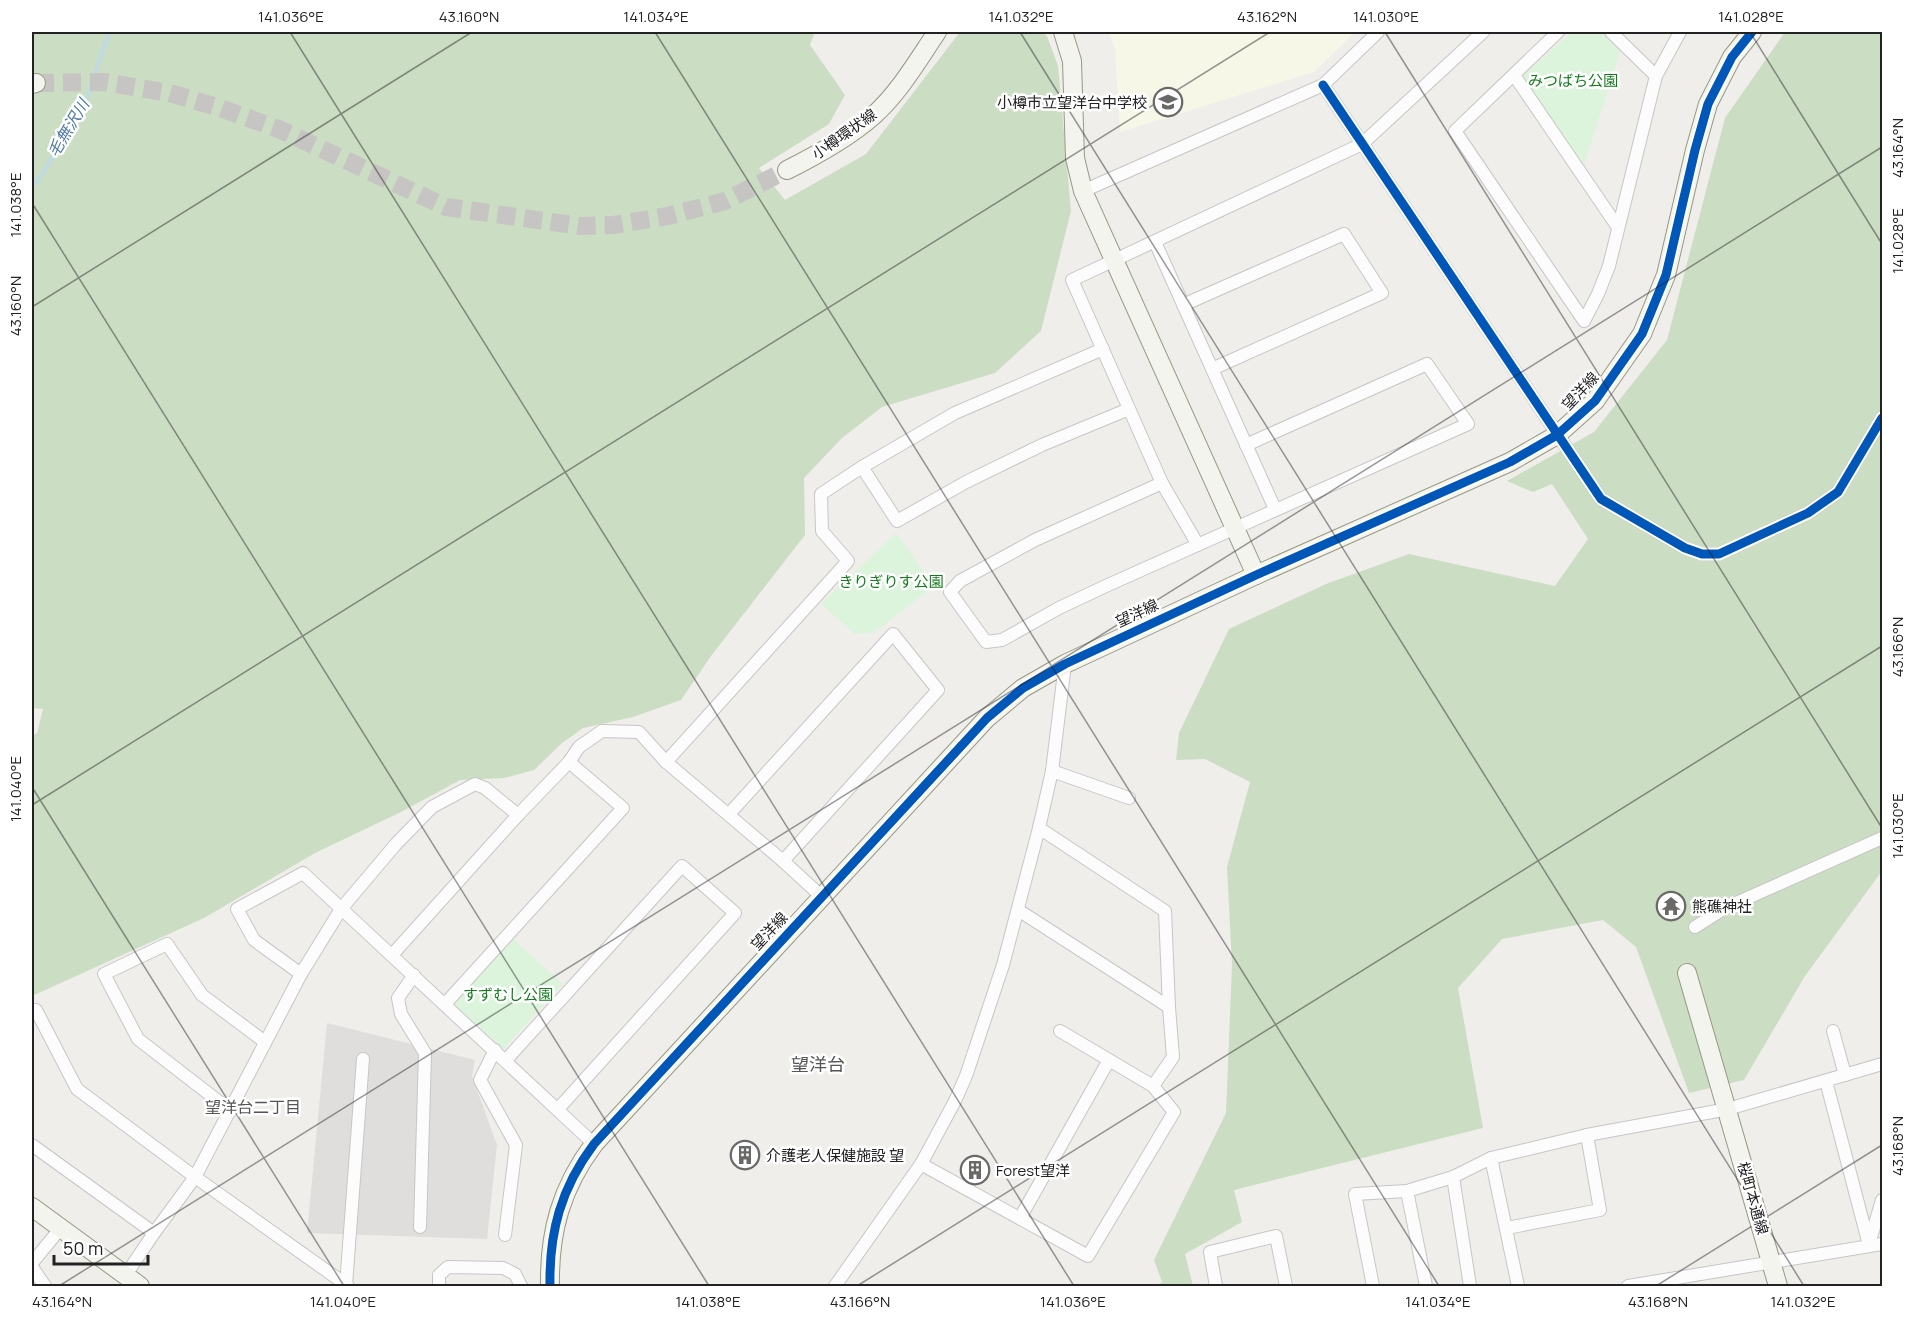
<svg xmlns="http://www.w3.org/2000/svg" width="1914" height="1318" font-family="Manrope,'Noto Sans JP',sans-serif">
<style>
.residential{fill:#dfdedc}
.education{fill:#f7f7e8}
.forest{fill:#cbddc2}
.park{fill:#dbf4db}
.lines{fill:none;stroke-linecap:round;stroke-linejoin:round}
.stream{stroke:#c0dae1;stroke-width:4}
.secondary-tunnel{stroke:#c6c5c3;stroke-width:18;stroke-dasharray:18 9;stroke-linecap:butt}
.street-casing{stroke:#c7c6c5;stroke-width:14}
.secondary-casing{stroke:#979982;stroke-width:20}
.street{stroke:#fdfcfc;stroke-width:12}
.secondary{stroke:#f3f4ed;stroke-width:18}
.cycleway-casing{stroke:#fff;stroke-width:13}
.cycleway{stroke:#0057b8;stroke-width:9}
.ticks{fill:none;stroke:#222;stroke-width:1.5;stroke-opacity:0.45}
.labels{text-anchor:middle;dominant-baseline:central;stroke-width:5;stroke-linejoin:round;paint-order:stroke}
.park-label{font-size:15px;fill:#117e1b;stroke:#fff}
.poi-label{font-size:15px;fill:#222;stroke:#fff;text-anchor:start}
.street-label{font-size:15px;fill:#222;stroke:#fff}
.water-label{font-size:16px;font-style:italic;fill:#4e7aa6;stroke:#fff}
.neighbourhood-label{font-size:16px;fill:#555;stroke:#fff}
.quarter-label{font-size:18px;fill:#555;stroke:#fff}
.neatline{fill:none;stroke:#222;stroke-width:2}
.ticks-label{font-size:15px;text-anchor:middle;fill:#222}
</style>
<rect width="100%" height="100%" fill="#efeeeb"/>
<!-- residential -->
<path class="residential" d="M 327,1023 L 475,1060 L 472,1076 L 497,1145 L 487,1239 L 307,1233 Z"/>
<!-- education -->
<path class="education" d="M 1108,32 L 1355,32 L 1314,72 L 1120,132 L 1115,48 Z"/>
<!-- forest -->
<g class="forest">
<path d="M 32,32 L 815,32 L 810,45 L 845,95 L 829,124 L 759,168 L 785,200 L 866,154 L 960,32 L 1041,32 L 1047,36 L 1058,66 L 1071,211 L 1041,331 L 995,373 L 882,407 L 842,438 L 804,478 L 805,535 L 711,656 L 681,700 L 633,717 L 583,728 L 562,743 L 534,770 L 504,778 L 460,780 L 401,812 L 315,853 L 204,918 L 32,996 L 32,736 L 37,733 L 43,709 L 32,708 Z"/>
<path d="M 1785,32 L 1882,32 L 1882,871 L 1805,976 L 1744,1080 L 1689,1093 L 1636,947 L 1603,920 L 1502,939 L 1458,988 L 1483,1128 L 1234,1190 L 1242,1222 L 1185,1254 L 1193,1286 L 1157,1286 L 1162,1282 L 1154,1260 L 1226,1113 L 1232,965 L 1227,867 L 1250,782 L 1205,759 L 1176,760 L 1179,733 L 1229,629 L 1326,584 L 1409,554 L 1555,586 L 1588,539 L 1552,484 L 1533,492 L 1507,481 L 1594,432 L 1667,340 L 1725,118 Z"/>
</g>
<!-- park -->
<g class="park">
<path d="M 1572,32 L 1601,32 L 1620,52 L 1584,165 L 1523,76 Z"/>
<path d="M 896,533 L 934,586 L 875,632 L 855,634 L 821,604 Z"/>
<path d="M 513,939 L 563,984 L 503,1049 L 453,1003 Z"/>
</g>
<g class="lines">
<!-- stream -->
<path class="stream" d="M 32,186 L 39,179 L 84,107 L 109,32"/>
<!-- secondary-tunnel -->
<path class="secondary-tunnel" d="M 36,83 L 104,82 L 170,93 L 220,108 L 281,130 L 446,207 L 580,226 L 614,225 L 668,216 L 725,201 L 787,170"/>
<!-- street casing -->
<g class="street-casing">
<g id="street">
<path d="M 1558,32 L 1455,131 L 1584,321 L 1598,294 L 1609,266 L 1656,76 L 1680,32"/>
<path d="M 1611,32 L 1656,76"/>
<path d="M 1514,75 L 1617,226"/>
<path d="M 1323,85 L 1601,499 L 1685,548 L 1702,554 L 1719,554 L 1808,513 L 1838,492 L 1882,418"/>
<path d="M 1083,191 L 1323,85 L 1378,32"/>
<path d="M 1155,242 L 1275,509"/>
<path d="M 1183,305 L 1344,234 L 1382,293 L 1212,369"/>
<path d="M 862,467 L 897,521 L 966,482 L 1042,445 L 1129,409"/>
<path d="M 1162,483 L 1035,540 L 960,581 L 950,592 L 986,642 L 1002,640 L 1059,608 L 1108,585 L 1468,424 L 1427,364 L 1246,445"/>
<path d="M 1198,545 L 1162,483 L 1072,280 L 1362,144 L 1483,32"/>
<path d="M 666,762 L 848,561 L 822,531 L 821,494 L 862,467 L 955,413 L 1103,349"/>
<path d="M 1052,771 L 1129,798"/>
<path d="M 729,814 L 893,634 L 938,690 L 783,861"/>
<path d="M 1039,828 L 1165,911 L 1169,1007 L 1173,1057 L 1153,1086"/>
<path d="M 1018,910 L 1169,1007"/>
<path d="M 1695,927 L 1725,908 L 1882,838"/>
<path d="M 392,955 L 518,815 L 569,762 L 579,747 L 602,731 L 639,732 L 666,762 L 783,861 L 821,896"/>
<path d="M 301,974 L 254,940 L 237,909 L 303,873 L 594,1144"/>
<path d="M 414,975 L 398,998 L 401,1014 L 425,1053 L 420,1227"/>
<path d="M 445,1004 L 623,808 L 569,762"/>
<path d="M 32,1013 L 36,1010 L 77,1089 L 195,1177 L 348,1286"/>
<path d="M 1833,1031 L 1845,1075"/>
<path d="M 495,1050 L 480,1080 L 516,1145 L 505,1235"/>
<path d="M 506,1060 L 682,866 L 735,913 L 558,1109"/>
<path d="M 1826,1081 L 1869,1245"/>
<path d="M 231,1111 L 138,1039 L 104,974 L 167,944 L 202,995 L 265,1042"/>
<path d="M 32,1145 L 154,1233"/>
<path d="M 1491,1158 L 1518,1286"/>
<path d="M 921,1164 L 1088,1256 L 1174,1112 L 1153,1086 L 1060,1031"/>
<path d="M 1453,1177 L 1470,1286"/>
<path d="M 1407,1191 L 1426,1286"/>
<path d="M 1020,1218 L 1109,1060"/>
<path d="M 1507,1228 L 1600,1210 L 1587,1135"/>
<path d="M 1869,1244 L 1882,1200"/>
<path d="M 32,1263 L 60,1229"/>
<path d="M 32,1267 L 45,1286"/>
<path d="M 125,1276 L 154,1233 L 195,1177 L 301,974 L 341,909 L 396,844 L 432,807 L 475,784 L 485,788 L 518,815"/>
<path d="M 346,1285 L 363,1059"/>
<path d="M 439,1286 L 439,1275 L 448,1267 L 503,1268 L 515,1274 L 521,1286"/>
<path d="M 835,1286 L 921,1164 L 955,1101 L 966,1076 L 1003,965 L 1039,828 L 1052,771 L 1065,664"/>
<path d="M 1216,1286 L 1210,1252 L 1276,1236 L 1286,1286"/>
<path d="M 1373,1286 L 1355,1194 L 1407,1191 L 1453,1177 L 1491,1158 L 1587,1135 L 1728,1109 L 1882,1064"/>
<path d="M 1628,1286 L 1882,1244"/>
</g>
</g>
<!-- secondary casing -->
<g class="secondary-casing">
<g id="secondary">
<path d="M 1063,32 L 1072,61 L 1075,158 L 1083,191 L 1256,575"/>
<path d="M 32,84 L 36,83"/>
<path d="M 787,170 C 817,155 848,138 873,116 C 899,93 918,60 937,32"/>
<path d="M 1687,973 L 1778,1286"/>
<path d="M 32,1207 L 140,1286"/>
<path d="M 550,1286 C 549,1232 561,1188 594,1144 L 987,718 L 1023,688 L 1065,664 L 1256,575 L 1510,462 L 1557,435 L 1595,401 L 1642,334 L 1666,275 L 1695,150 L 1708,104 L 1732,57 L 1752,32"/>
</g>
</g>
<!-- street -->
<use href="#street" class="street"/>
<!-- secondary -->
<use href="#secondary" class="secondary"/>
<!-- cycleway casing -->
<g class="cycleway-casing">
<g id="cycleway">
<path d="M 1323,85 L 1601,499 L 1685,548 L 1702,554 L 1719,554 L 1808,513 L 1838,492 L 1882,418"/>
<path d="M 550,1286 C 549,1232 561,1188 594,1144 L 987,718 L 1023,688 L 1065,664 L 1256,575 L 1510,462 L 1557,435 L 1595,401 L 1642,334 L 1666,275 L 1695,150 L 1708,104 L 1732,57 L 1752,32"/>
</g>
</g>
<!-- cycleway -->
<use href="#cycleway" class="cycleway"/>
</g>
<!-- ticks -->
<path class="ticks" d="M 290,32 L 1074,1286M 655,32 L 1439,1286M 1020,32 L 1804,1286M 1385,32 L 1882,828M 1750,32 L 1882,244M 32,203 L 709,1286M 32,307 L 472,32M 32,787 L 344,1286M 32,805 L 1270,32M 59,1286 L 1882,147M 857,1286 L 1882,646M 1656,1286 L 1882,1145"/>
<!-- icons -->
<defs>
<g id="school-ring" transform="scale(1.5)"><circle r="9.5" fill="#fff" stroke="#6a6968" stroke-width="1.5"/><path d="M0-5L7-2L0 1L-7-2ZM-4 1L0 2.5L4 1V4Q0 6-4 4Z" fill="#6a6968"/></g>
<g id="temple-ring" transform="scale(1.5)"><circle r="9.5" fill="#fff" stroke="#6a6968" stroke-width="1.5"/><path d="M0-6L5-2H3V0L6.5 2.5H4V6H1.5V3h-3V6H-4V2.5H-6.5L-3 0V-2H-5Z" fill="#6a6968"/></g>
<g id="building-ring" transform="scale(1.5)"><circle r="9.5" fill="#fff" stroke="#6a6968" stroke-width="1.5"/><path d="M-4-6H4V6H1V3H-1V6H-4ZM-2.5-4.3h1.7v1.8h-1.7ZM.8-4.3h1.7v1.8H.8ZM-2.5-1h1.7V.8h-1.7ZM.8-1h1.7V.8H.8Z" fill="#6a6968"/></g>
</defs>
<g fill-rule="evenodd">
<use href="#school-ring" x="1168" y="102"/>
<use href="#temple-ring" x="1671" y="906"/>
<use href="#building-ring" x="745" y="1155"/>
<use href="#building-ring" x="975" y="1170"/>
</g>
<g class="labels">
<!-- park labels -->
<g class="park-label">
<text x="1573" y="80">みつばち公園</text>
<text x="891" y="581">きりぎりす公園</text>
<text x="508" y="994">すずむし公園</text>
</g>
<!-- poi labels -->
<g class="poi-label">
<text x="1147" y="102" text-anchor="end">小樽市立望洋台中学校</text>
<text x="1692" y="906">熊礁神社</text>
<text x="766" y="1155">介護老人保健施設 望</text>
<text x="996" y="1170">Forest望洋</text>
</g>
<!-- street labels -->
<g class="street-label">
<text transform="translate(844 134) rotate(-35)">小樽環状線</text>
<text transform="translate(1580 391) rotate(-47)">望洋線</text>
<text transform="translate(1137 613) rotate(-25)">望洋線</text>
<text transform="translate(769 931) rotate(-47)">望洋線</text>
<text transform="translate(1753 1198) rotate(74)">桜町本通線</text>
</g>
<!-- water labels -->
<g class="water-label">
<text transform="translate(68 128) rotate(-59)">毛無沢川</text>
</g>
<!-- neighbourhood labels -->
<g class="neighbourhood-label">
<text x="253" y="1107">望洋台二丁目</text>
</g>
<!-- quarter labels -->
<g class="quarter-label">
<text x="818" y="1064">望洋台</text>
</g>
</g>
<!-- border -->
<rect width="1914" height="1318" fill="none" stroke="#ffffff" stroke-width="66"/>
<!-- scale -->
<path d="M54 1255v9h94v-9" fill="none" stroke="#222222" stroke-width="3"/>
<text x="63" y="1255" font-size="18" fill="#222222" stroke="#ffffff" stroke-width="4.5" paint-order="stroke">50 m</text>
<rect x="33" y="33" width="1848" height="1252" class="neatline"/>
<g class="ticks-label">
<text x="291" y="22">141.036°E</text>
<text x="469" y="22">43.160°N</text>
<text x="656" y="22">141.034°E</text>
<text x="1021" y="22">141.032°E</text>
<text x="1267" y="22">43.162°N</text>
<text x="1386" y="22">141.030°E</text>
<text x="1751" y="22">141.028°E</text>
<text transform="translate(1898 148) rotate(-90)" y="5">43.164°N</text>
<text transform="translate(16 205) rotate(-90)" y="5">141.038°E</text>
<text transform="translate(1898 241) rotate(-90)" y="5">141.028°E</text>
<text transform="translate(16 306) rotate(-90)" y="5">43.160°N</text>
<text transform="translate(1898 647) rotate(-90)" y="5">43.166°N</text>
<text transform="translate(16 789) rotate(-90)" y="5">141.040°E</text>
<text transform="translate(1898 826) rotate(-90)" y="5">141.030°E</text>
<text transform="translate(1898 1146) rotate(-90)" y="5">43.168°N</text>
<text x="62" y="1307">43.164°N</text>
<text x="343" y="1307">141.040°E</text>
<text x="708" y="1307">141.038°E</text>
<text x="860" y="1307">43.166°N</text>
<text x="1073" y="1307">141.036°E</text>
<text x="1438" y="1307">141.034°E</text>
<text x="1658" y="1307">43.168°N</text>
<text x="1803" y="1307">141.032°E</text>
</g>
</svg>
